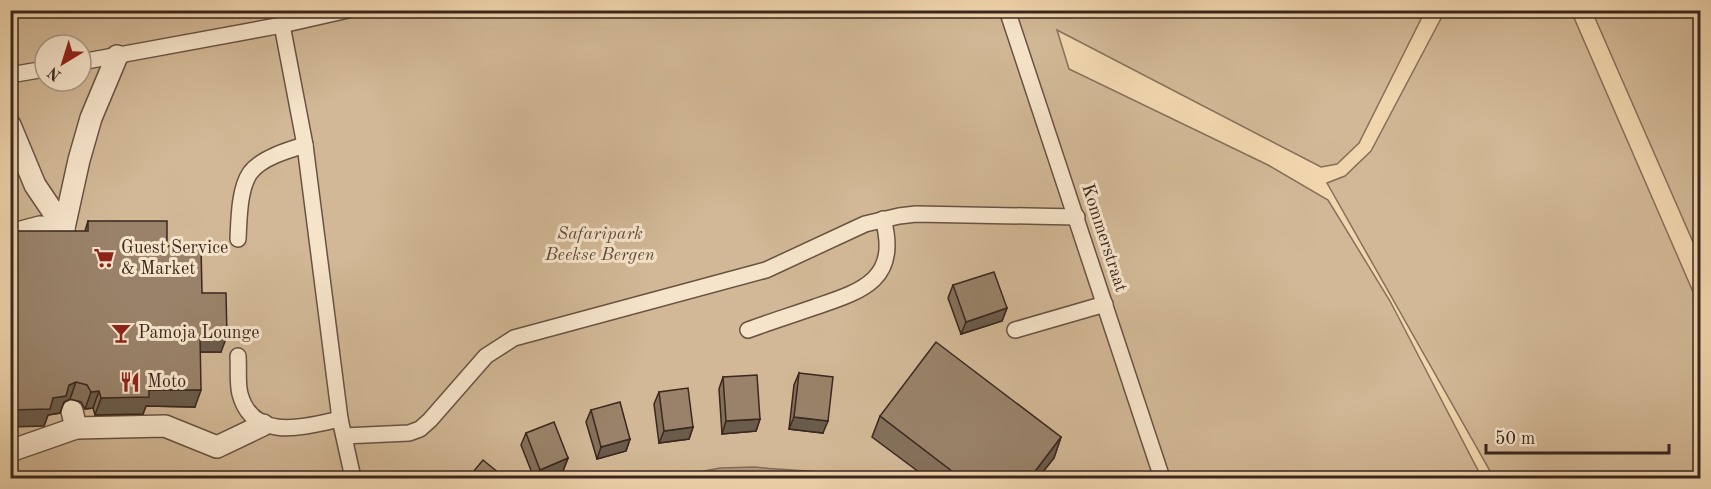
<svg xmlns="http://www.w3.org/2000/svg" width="1711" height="489" font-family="'Old Standard TT',serif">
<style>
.green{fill:#d2b896;stroke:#86705a;stroke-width:1.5;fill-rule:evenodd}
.water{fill:#b39a7d;stroke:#836c57;stroke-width:1.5}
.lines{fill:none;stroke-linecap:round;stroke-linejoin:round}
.shore{stroke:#76604e;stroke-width:1.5}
.service-casing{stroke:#685343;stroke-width:18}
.pedestrian-casing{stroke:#685343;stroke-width:24}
.service{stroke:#f6e4ca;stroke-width:15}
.pedestrian{stroke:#f6e4ca;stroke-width:21}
.wall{fill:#84705a;stroke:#3a271f;stroke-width:1.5}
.shaded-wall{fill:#6b5b4a;stroke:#3a271f;stroke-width:1.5}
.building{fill:#998269;stroke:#3a271f;stroke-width:1.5}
.labels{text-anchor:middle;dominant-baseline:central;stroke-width:6;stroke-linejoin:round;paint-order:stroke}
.park-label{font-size:18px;font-style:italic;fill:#604b3d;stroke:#f6e4ca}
.street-label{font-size:18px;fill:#3a271f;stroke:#f6e4ca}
.poi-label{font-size:18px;fill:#3a271f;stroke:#f6e4ca;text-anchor:start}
</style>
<rect width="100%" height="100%" fill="#f1d6ae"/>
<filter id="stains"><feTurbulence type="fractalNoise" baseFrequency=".00333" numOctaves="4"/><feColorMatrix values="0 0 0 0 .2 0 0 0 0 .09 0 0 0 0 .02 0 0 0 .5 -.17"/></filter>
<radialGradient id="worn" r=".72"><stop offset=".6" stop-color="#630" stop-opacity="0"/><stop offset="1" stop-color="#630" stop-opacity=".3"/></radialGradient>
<!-- green -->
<g class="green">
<path d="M 10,11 L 1425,11 L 1359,143 L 1337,164 L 1321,167 L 1057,30 L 1069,69 L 1268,165 L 1328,200 L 1390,301 L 1482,478 L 11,478 ZM 45,45 L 81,45 L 81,81 L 45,81 Z"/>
<path d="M 1445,11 L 1571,11 L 1700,308 L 1700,478 L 1494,478 L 1327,183 L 1345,176 L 1371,151 Z"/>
<path d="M 1592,11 L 1700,11 L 1700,258 Z"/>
</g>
<!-- water -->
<path class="water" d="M 755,467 C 787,471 819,470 851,476 L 851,478 L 668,478 L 720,468 Z"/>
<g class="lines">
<!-- shore -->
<path class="shore" d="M 699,478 C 743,470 786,476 831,478"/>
<!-- service casing -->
<g class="service-casing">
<g id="service">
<path d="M 1007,10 L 1162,478"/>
<path d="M 282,25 L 305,145 L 340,419 L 353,478"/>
<path d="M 81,62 L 282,25 L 348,10"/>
<path d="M 10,75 L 45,69"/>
<path d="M 238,239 C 239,220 239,189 250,173 C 261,158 288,150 305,145"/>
<path d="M 748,330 C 770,322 792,315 815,307 C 862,291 900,280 883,219"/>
<path d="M 1015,330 L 1105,304"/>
<path d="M 238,356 C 239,368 237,383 240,394 C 253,442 304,427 340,419"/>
<path d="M 344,436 L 409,433 L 420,429 L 430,420 L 486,356 L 514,338 L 766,270 L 865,224 L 899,216 L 916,214 L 1077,217"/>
</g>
</g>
<!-- pedestrian casing -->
<g class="pedestrian-casing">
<g id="pedestrian">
<path d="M 10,125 L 35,185 L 64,228"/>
<path d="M 64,228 L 79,160 L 91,118 L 117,56"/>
<path d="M 10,235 L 40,227 L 64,228"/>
<path d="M 72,411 L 76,428 L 165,426 L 217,447 L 263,425"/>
<path d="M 10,451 L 76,428"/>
</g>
</g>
<!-- service -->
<use href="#service" class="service"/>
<!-- pedestrian -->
<use href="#pedestrian" class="pedestrian"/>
</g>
<!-- wall -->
<g class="wall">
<path d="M 88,221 L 167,246 L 202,293 L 221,352 L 200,352 L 195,407 L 146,406 L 143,414 L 95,415 L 93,408 L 85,409 L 81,402 L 70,399 L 64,402 L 60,413 L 48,415 L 44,426 L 85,231 Z"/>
<path d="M 953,285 L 1007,308 L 1002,321 L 961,334 L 948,298 Z"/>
<path d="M 799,373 L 823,433 L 789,429 L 794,385 Z"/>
<path d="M 723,377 L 760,419 L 756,431 L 722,434 L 719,389 Z"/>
<path d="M 659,392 L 693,427 L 689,439 L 659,443 L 654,404 Z"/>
<path d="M 591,410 L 630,439 L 626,451 L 597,459 L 586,422 Z"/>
<path d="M 880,416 L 1061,437 L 1054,458 L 1038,478 L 927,478 L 872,437 Z"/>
<path d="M 526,433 L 568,458 L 563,471 L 543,478 L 534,478 L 521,445 Z"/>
</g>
<!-- shaded-wall -->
<g class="shaded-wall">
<path d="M 1007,308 L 1002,321 L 961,334 L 966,322 Z"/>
<path d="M 200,336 L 227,336 L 221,352 L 193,352 Z"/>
<path d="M 76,382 L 70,399 L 64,402 L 60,413 L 48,415 L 44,426 L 10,427 L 10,410 L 53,398 L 69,385 Z"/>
<path d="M 149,390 L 201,390 L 195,407 L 146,406 L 143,414 L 95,415 L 101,398 Z"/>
<path d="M 99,391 L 93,408 L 85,409 L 91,392 Z"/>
<path d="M 794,417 L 828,421 L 823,433 L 789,429 Z"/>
<path d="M 760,419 L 756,431 L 722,434 L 726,421 Z"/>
<path d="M 693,427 L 689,439 L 659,443 L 664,431 Z"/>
<path d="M 1061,437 L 1054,458 L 1038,478 L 1030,478 Z"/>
<path d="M 630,439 L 626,451 L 597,459 L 601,447 Z"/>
<path d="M 568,458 L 563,471 L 543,478 L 536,478 L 540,470 Z"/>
</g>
<!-- building -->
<g class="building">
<path d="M 88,221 L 167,221 L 167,246 L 201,246 L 202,293 L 226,293 L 227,336 L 200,336 L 201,390 L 149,390 L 149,397 L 101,398 L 99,391 L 91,392 L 87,385 L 76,382 L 69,385 L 66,396 L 53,398 L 50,409 L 10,410 L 10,231 L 88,231 Z"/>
<path d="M 994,272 L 1007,308 L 966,322 L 953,285 Z"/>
<path d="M 936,342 L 1061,437 L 1030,478 L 961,478 L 880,416 Z"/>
<path d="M 799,373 L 833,377 L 828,421 L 794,417 Z"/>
<path d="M 757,375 L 760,419 L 726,421 L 723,377 Z"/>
<path d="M 688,388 L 693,427 L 664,431 L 659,392 Z"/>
<path d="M 620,402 L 630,439 L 601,447 L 591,410 Z"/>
<path d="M 554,422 L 568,458 L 540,470 L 526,433 Z"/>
<path d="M 483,460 L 505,478 L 468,478 Z"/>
<path d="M 278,472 L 283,478 L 271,478 Z"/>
</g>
<!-- icons -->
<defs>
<g id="supermarket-bare" transform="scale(1.62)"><path d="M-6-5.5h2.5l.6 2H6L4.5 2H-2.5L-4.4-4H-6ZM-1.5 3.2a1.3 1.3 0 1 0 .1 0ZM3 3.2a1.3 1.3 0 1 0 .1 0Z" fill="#8f2418" stroke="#f6e4ca" stroke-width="2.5" paint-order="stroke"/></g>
<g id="bar-bare" transform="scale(1.62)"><path d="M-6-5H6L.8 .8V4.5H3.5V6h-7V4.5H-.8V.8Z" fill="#8f2418" stroke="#f6e4ca" stroke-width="2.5" paint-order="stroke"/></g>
<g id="restaurant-bare" transform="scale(1.62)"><path d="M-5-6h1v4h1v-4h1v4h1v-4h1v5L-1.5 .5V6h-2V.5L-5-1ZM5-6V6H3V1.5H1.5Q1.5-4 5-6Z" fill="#8f2418" stroke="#f6e4ca" stroke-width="2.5" paint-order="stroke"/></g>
</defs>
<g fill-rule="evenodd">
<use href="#supermarket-bare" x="104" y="258"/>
<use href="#bar-bare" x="121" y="333"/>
<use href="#restaurant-bare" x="130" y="382"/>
</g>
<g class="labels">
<!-- park labels -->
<g class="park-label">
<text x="600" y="234">Safaripark<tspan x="600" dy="21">Beekse Bergen</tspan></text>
</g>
<!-- street labels -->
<g class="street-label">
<text transform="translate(1104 238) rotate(72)">Kommerstraat</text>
</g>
<!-- poi labels -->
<g class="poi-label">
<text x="121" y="248">Guest Service<tspan x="121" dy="21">&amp; Market</tspan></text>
<text x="138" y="333">Pamoja Lounge</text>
<text x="147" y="382">Moto</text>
</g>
</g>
<!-- margin -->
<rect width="1711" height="489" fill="none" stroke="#f1d6ae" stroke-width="36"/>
<rect x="12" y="12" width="1687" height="465" fill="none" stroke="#3a271f" stroke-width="3"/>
<rect x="18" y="18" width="1675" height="453" fill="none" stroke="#3a271f" stroke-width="1.5"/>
<!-- north arrow -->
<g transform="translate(63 63) rotate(218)"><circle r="28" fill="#f6e4ca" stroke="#ab9886" stroke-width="1.5"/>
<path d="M0-4.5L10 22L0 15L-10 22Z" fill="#8f2418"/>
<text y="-9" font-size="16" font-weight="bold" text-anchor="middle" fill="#3a271f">N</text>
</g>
<!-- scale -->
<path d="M1486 444v9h183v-9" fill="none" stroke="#3a271f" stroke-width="3"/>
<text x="1495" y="444" font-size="18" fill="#3a271f" stroke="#f6e4ca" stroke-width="4.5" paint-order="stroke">50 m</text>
<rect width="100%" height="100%" filter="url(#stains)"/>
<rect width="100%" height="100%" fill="url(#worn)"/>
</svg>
